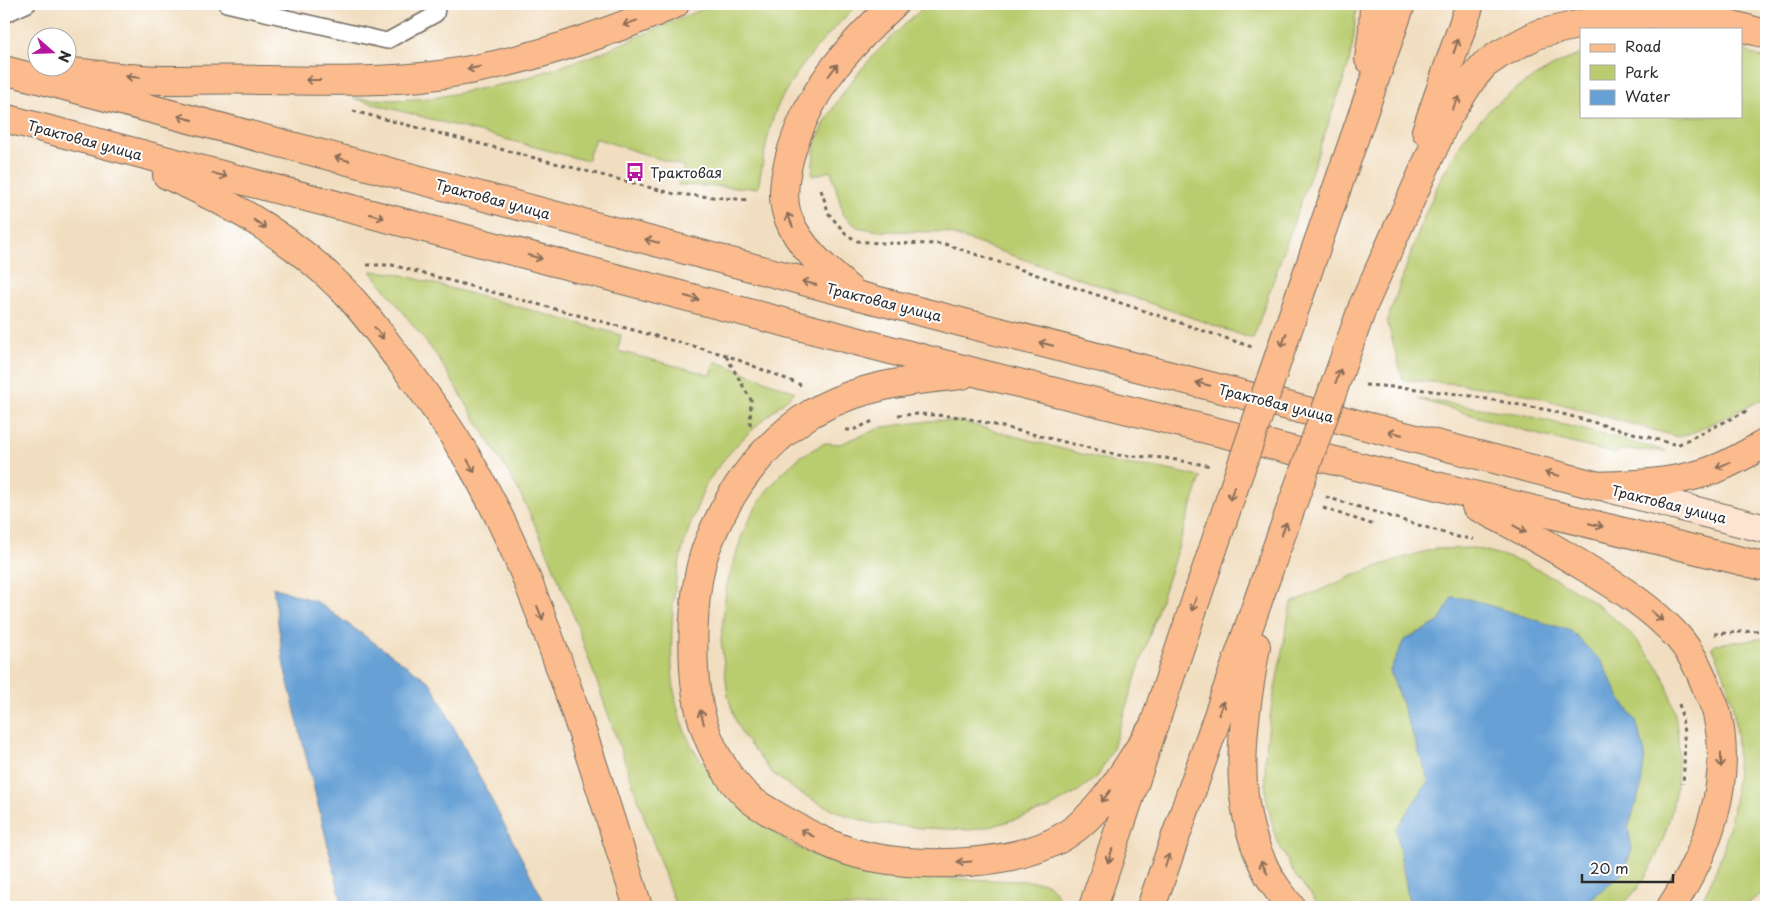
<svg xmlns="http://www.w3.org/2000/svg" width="1770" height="911" font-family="'Playpen Sans',sans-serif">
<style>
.green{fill:#bacc6f;stroke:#727c4d}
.water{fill:#66a0d5;stroke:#486680}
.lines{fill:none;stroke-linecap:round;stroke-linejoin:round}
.lane-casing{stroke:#706a5f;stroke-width:18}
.secondary-casing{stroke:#706a5f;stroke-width:30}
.primary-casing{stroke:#706a5f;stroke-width:30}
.path{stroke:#706a5f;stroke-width:3;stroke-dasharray:4 4;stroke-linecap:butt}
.lane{stroke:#fff;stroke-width:15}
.secondary{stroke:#fde4d1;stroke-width:28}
.primary{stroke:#fbbb8d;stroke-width:28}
.primary-bridge-casing{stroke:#706a5f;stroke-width:30;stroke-linecap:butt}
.primary-bridge{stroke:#fbbb8d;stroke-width:28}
.oneway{stroke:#896c57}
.labels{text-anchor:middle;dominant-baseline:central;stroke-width:4;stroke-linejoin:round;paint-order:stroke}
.street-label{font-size:14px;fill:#2b2b2b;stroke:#fff}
.poi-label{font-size:14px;fill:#2b2b2b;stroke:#fff;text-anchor:start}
</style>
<rect width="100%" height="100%" fill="#fff"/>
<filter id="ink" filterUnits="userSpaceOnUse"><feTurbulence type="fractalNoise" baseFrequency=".02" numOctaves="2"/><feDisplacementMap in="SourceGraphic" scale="10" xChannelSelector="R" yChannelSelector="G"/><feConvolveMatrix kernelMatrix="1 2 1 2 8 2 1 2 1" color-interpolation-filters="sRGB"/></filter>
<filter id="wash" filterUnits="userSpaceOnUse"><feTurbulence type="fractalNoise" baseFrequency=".0096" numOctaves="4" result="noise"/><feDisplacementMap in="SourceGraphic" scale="20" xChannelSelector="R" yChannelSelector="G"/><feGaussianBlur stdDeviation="1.12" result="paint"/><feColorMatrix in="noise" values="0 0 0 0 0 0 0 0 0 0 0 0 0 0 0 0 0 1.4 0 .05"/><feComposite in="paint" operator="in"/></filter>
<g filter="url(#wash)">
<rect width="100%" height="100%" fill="#f1dec0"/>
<!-- green -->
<g class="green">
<path d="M 714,4 L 858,4 C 827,35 794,69 776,110 C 767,133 763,163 758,188 L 678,185 L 684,167 L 595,138 L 587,161 L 352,98 L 395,100 L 433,98 L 514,82 L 595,55 Z"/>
<path d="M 927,4 L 1356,4 L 1354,37 L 1348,67 L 1253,339 L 945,232 L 879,231 L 857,227 L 844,216 L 831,171 L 812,176 C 813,165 813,152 817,141 C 838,86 884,43 927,4 Z"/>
<path d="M 1741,49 L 1766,59 L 1766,398 L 1694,432 L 1678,437 L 1526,394 L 1459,384 L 1403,380 L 1387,321 L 1424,217 L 1441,178 L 1464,138 L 1492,107 L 1524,83 L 1561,62 L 1581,54 L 1581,116 L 1741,116 Z"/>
<path d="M 371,271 L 395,273 L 621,335 L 618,351 L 711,375 L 715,361 L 795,392 C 763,421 728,447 706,485 C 702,492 700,500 697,507 C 684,540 675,572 673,608 C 670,655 669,712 696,753 C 708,771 723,786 738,801 C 761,823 784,842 813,855 C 862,878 936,878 991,880 C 1010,881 1029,880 1047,883 C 1055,890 1059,897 1061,907 L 676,907 L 574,617 L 547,551 L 517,487 L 437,356 Z"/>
<path d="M 1418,399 L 1521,414 L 1666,451 L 1621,450 L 1615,454 L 1543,436 Z"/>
<path d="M 937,420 L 962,422 L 1115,463 L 1159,468 L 1201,477 L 1112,750 L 1098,776 L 1074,794 L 1048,809 L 993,826 L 969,830 L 922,828 L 872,823 L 848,816 L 825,806 L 798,792 L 772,773 L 743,736 L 736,722 L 728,696 L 721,641 L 726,588 L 741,538 L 751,515 L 765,493 L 782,473 L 801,456 L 825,443 L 840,444 L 883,427 Z"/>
<path d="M 1474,548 C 1486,551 1499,554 1510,558 C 1563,578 1618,613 1651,658 C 1655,663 1660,668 1662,674 C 1681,715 1682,761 1673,804 C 1664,843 1650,880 1620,907 L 1567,907 L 1593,897 L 1623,873 L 1632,849 L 1628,828 L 1641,787 L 1636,721 L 1620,698 L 1601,661 L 1439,622 L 1404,640 L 1390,671 L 1429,780 L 1396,829 L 1410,907 L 1321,907 L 1296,877 L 1276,839 L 1266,798 L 1265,755 L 1270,716 L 1291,603 L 1357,574 L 1395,560 L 1434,549 Z"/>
<path d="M 1766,638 L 1766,890 L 1743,907 L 1698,907 C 1741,833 1753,725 1712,647 L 1715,644 Z"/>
</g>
<!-- water -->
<g class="water">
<path d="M 273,587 L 317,602 L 431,683 L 547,907 L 343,907 L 284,666 Z"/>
<path d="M 1452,597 L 1469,599 L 1571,631 L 1601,661 L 1620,698 L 1636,721 L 1645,753 L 1641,787 L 1628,828 L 1632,849 L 1623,873 L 1593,897 L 1567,907 L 1410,907 L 1396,829 L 1429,780 L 1390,671 L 1404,640 L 1439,622 Z"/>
</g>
</g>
<g filter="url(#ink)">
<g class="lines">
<!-- lane casing -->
<g class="lane-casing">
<g id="lane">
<path d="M 226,4 L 387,41 L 436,14 L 438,4"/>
<path d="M 4,15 L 28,4"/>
</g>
</g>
<!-- secondary casing -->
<g class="secondary-casing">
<path id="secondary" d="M 1608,488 L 1766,529"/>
</g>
<!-- primary casing -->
<g class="primary-casing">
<g id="primary">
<path d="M 1369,59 L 1373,31 L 1374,4"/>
<path d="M 4,70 L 856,295 L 1599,486 C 1639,484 1681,483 1718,468 C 1735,461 1750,452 1766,443"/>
<path d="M 56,70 C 91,74 126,79 161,80 C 197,80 232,79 267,80 C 319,81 371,82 422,77 C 509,68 595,39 675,4"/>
<path d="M 4,118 L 982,374 L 1766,567"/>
<path d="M 1426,131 L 1470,4"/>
<path d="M 167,175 C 229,202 290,237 338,285 C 361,307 379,333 398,358 C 423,390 447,424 468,459 C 512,533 542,615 570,696 C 594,766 616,836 638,907"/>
<path d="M 851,291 C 828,271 801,249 789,220 C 780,200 785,175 790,156 C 809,90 845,50 894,4"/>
<path d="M 1300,294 L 1401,4"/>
<path d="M 1363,306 L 1447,118 L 1472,79 L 1484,65 L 1500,54 L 1538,34 L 1612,17 L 1664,15 L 1693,16 L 1729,24 L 1766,34"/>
<path d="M 962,375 C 910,380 858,386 812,413 C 762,444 728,493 707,546 C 694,580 692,633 694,669 C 696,703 704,737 723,766 C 730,779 739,789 750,799 C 760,807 772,813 782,819 C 810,835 839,851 871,857 C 926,868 1018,866 1066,835 C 1105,810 1128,764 1153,727"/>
<path d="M 1476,506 C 1514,525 1551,546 1588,569 C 1620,588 1653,609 1678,637 C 1691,652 1700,670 1707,689 C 1711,697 1715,706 1717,714 C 1733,782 1708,851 1671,907"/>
<path d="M 1256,646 C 1244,717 1230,794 1262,862 C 1269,879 1280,893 1291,907"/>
<path d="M 1093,907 L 1210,558"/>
<path d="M 1151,907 L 1267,575"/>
</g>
</g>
<!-- path -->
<g class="path">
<path d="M 353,111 L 675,194 L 749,200"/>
<path d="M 821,190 L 829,214 L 846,234 L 857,241 L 878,243 L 945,244 L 1252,347"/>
<path d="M 367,265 L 392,265 L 726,355 L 801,385"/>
<path d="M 726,356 L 751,400 L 750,426"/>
<path d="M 1365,385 L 1409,388 L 1465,395 L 1548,410 L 1677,445 L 1749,410"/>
<path d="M 898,415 L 920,414 L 962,417 L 1118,455 L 1165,458 L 1211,466"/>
<path d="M 846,430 L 853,430 L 873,421"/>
<path d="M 1326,497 L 1458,537 L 1474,539"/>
<path d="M 1323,508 L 1374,525"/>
<path d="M 1714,634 L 1766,630"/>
<path d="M 1679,704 C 1686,730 1685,757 1683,784"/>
</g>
<!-- lane -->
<use href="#lane" class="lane"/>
<!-- secondary -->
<use href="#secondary" class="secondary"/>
<!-- primary -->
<use href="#primary" class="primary"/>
<!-- primary-bridge casing -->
<g class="primary-bridge-casing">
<g id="primary-bridge">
<path d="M 1210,558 L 1300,294"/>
<path d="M 1267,575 L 1363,306"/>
</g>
</g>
<!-- primary-bridge -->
<use href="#primary-bridge" class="primary-bridge"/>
</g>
<!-- one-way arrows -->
<defs><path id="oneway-shaft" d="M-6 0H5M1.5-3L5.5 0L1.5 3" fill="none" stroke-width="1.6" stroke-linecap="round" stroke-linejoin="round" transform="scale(1.25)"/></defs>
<g class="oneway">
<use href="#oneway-shaft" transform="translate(630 23) rotate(160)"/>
<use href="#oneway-shaft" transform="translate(1456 46) rotate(-71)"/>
<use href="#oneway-shaft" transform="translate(474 68) rotate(169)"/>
<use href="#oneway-shaft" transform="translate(833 70) rotate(-53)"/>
<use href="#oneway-shaft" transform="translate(133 77) rotate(-175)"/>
<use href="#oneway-shaft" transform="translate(313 80) rotate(-180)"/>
<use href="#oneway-shaft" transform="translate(1456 103) rotate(-60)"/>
<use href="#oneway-shaft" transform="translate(185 118) rotate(-165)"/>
<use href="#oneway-shaft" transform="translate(342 159) rotate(-165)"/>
<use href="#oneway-shaft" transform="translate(220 175) rotate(15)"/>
<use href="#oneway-shaft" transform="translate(377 216) rotate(15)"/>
<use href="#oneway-shaft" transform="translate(790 220) rotate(-112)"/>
<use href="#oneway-shaft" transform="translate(260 224) rotate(34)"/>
<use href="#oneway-shaft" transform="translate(652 241) rotate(-165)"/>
<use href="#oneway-shaft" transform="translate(535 257) rotate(15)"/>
<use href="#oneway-shaft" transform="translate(809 283) rotate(-165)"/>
<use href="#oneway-shaft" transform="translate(692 298) rotate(15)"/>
<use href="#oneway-shaft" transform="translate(379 333) rotate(53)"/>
<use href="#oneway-shaft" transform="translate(1284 340) rotate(109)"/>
<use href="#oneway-shaft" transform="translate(1046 344) rotate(-166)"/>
<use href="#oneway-shaft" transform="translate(1338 376) rotate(-70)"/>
<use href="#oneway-shaft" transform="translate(1203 384) rotate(-166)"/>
<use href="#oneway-shaft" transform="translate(1395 433) rotate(-166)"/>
<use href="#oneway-shaft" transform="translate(1723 465) rotate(156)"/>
<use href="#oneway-shaft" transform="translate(471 466) rotate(61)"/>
<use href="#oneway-shaft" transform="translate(1552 474) rotate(-166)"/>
<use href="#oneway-shaft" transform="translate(1232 493) rotate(109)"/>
<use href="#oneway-shaft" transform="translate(1596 525) rotate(14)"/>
<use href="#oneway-shaft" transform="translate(1284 529) rotate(-70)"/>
<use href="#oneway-shaft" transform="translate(1520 529) rotate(29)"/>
<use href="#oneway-shaft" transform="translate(1194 604) rotate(109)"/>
<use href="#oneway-shaft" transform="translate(540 613) rotate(68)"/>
<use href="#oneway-shaft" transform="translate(1657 616) rotate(41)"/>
<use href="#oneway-shaft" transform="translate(1221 708) rotate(-71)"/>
<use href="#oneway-shaft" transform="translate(702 717) rotate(-105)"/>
<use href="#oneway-shaft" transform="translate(1721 760) rotate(90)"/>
<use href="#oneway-shaft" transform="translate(1106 796) rotate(128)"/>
<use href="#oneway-shaft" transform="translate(807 833) rotate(-151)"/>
<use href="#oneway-shaft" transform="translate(1110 856) rotate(108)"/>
<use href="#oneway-shaft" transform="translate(1167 861) rotate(-71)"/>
<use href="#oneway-shaft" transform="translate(964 862) rotate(176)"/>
<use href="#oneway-shaft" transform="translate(1264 867) rotate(-117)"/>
</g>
</g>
<!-- icons -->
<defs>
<g id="bus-bare" transform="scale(1.5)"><path d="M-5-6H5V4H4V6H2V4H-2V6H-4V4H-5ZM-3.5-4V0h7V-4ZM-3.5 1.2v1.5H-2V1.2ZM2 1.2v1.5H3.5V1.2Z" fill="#b5179e" stroke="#fff" stroke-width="2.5" paint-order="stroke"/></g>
</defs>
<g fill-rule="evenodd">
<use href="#bus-bare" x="635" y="172"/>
</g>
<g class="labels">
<!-- street labels -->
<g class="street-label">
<text transform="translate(85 140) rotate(15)">Трактовая улица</text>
<text transform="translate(493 199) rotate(15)">Трактовая улица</text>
<text transform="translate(884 302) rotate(14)">Трактовая улица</text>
<text transform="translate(1276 403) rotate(14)">Трактовая улица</text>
<text transform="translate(1669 504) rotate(14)">Трактовая улица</text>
</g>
<!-- poi labels -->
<g class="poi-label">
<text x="650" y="172">Трактовая</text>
</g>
</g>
<!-- margin -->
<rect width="1770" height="911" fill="none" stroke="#fff" stroke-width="20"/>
<!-- legend -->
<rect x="1580" y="28" width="162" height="90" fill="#ffffff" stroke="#aaaaaa"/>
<rect x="1590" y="44" width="25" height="8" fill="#fbbb8d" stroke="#aaaaaa"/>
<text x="1625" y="52" font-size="15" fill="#2b2b2b">Road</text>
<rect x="1590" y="65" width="25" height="15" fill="#bacc6f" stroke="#aaaaaa"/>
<text x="1625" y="78" font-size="15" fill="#2b2b2b">Park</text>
<rect x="1590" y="90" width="25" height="15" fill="#66a0d5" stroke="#aaaaaa"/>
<text x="1625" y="102" font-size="15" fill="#2b2b2b">Water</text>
<!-- north arrow -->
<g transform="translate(52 52) rotate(110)"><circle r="24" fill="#ffffff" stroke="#aaaaaa"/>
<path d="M0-4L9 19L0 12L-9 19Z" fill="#b5179e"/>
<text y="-8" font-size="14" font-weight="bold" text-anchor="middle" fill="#2b2b2b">N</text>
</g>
<!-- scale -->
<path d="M1582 874v8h91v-8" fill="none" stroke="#2b2b2b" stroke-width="2.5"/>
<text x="1590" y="874" font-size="15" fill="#2b2b2b" stroke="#ffffff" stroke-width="4" paint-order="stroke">20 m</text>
</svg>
